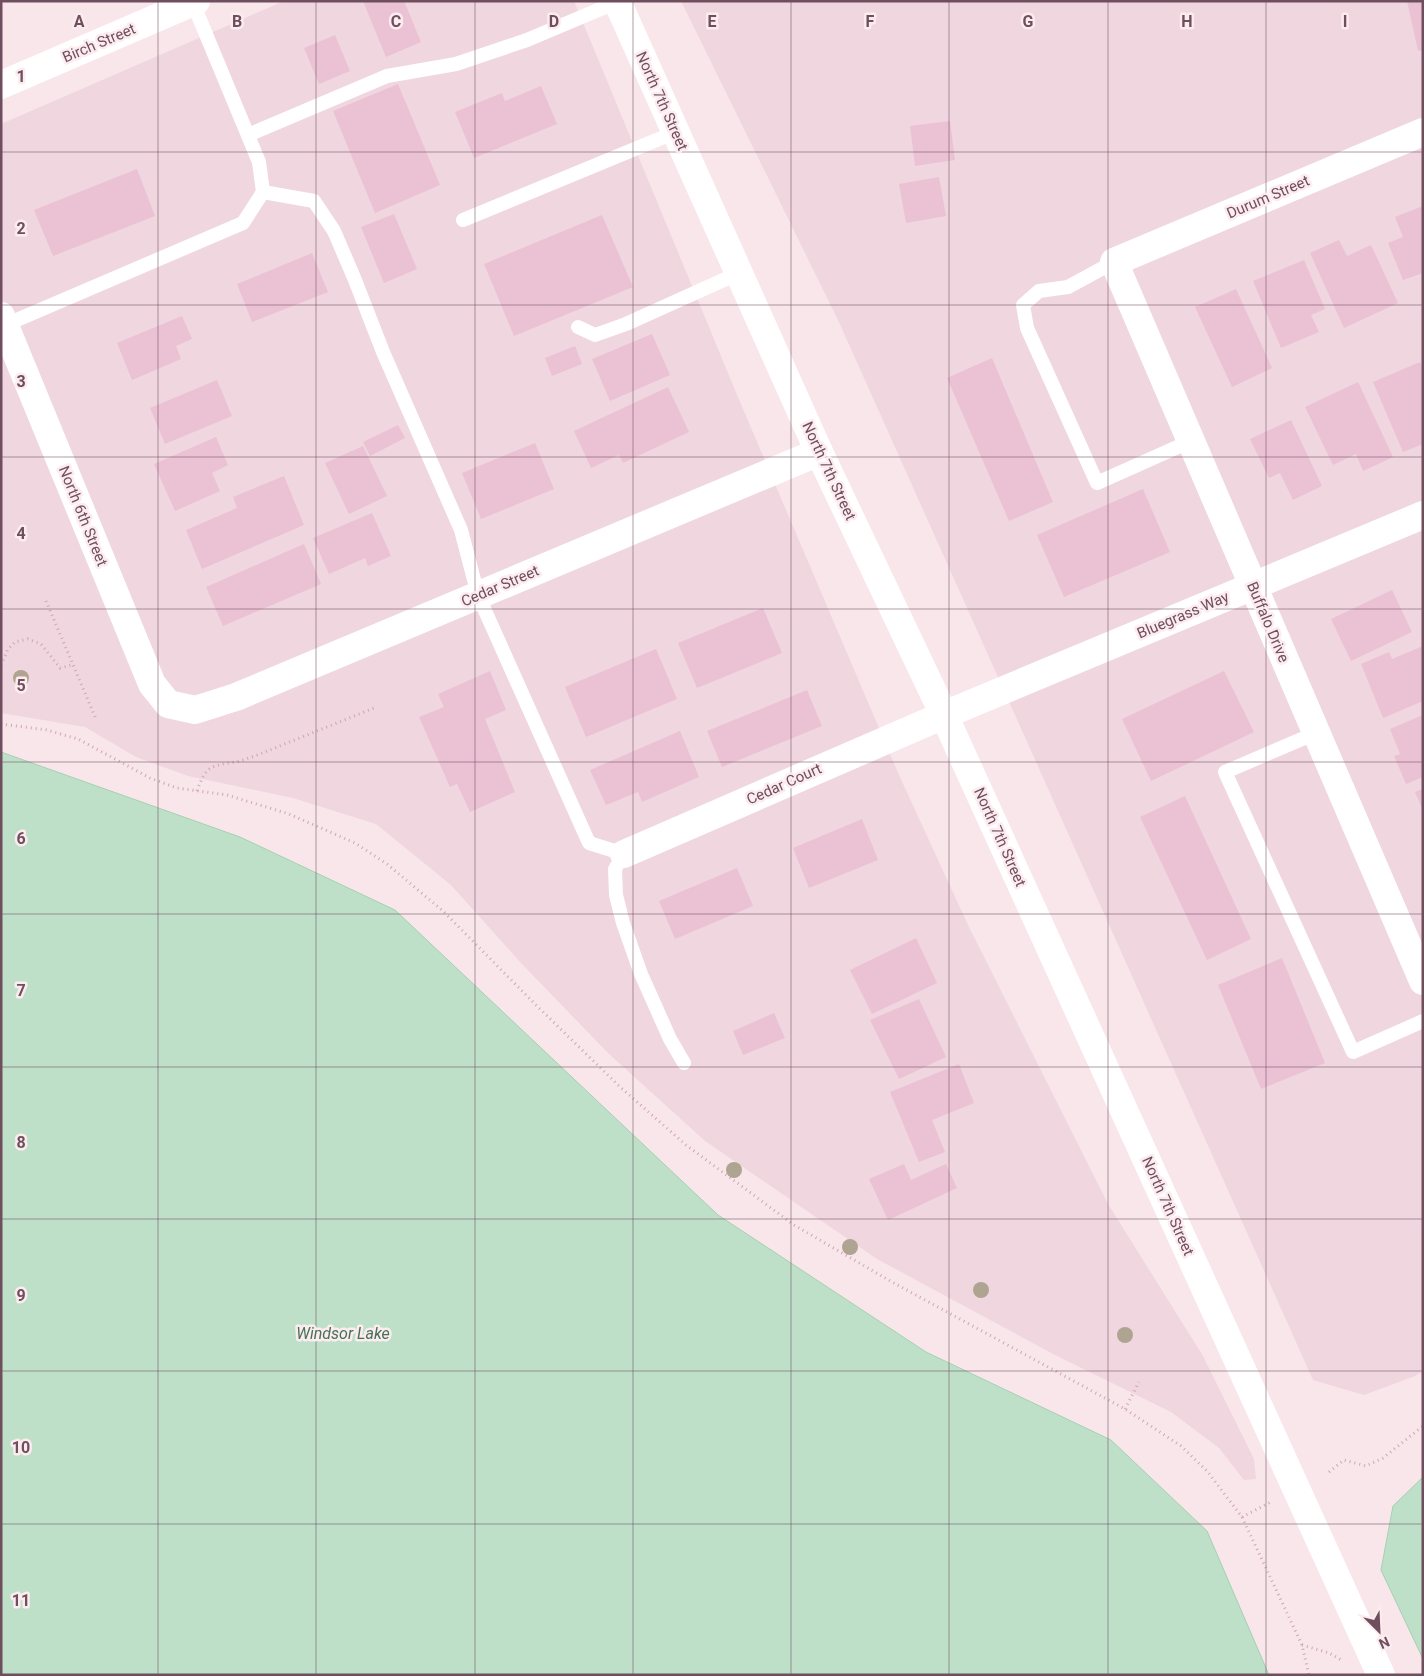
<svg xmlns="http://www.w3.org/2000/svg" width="1424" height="1676" font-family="Roboto,sans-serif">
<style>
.residential{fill:#f0d6de}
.water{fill:#bee0c8;stroke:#a5d0b3}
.building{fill:#ebc2d4}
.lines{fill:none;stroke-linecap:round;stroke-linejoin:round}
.path{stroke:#cfa5b8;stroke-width:3;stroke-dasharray:1 4;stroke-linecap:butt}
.lane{stroke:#fff;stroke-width:14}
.street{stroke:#fff;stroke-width:28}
.secondary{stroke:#fff;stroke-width:28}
.tree{fill:#afa491}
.grid{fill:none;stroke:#6f4f5e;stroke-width:1;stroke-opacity:0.55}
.labels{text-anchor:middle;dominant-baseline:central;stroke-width:5;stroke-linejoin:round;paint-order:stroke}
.street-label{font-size:15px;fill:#6f4f5e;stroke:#fcecf0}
.water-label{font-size:16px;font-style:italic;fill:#457254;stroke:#fcecf0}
.grid-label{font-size:16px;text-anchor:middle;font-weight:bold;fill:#6f4f5e;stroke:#fcecf0;stroke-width:5;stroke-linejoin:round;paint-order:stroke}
</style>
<rect width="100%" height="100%" fill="#f9e6eb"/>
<!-- residential -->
<g class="residential">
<path d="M 284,1 L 574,1 L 740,402 L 899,775 L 968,925 L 1108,1204 L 1203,1356 L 1254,1459 L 1256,1479 L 1244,1480 L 1219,1448 L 1171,1412 L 1055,1355 L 877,1259 L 705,1141 L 608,1053 L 522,964 L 451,885 L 376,824 L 293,798 L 188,776 L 136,757 L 85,727 L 1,713 L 1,124 Z"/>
<path d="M 681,1 L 1423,1 L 1423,1371 L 1415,1376 L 1364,1395 L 1313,1380 L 838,320 Z"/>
</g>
<!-- water -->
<g class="water">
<path d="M 1,752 L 240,837 L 395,910 L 718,1215 L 926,1352 L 1111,1440 L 1207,1531 L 1269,1675 L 1,1675 Z"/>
<path d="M 1423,1477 L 1423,1659 L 1381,1570 L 1393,1506 Z"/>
</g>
<!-- building -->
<g class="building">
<path d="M 363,1 L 404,1 L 421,42 L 386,57 Z"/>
<path d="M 1407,1 L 1423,1 L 1423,50 L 1418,51 Z"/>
<path d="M 335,35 L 350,71 L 319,84 L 304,48 Z"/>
<path d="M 398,84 L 440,185 L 375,213 L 333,111 Z"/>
<path d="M 541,86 L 557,124 L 474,158 L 455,112 L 502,93 L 505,101 Z"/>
<path d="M 950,121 L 955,160 L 915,166 L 910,126 Z"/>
<path d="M 137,169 L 155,216 L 53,256 L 34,210 Z"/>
<path d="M 939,177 L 946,216 L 906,223 L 899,184 Z"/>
<path d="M 1423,206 L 1423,273 L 1403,280 L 1388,243 L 1403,237 L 1395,217 Z"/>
<path d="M 394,214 L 417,269 L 384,283 L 361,227 Z"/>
<path d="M 602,215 L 633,287 L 514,336 L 484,264 Z"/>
<path d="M 1339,240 L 1347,256 L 1371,245 L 1398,303 L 1344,328 L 1310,253 Z"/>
<path d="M 312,253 L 328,292 L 252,322 L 237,284 Z"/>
<path d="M 1304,260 L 1325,309 L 1311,315 L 1319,332 L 1281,348 L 1253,281 Z"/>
<path d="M 1236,289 L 1272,368 L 1232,387 L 1195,307 Z"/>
<path d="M 182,316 L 192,339 L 176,346 L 181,359 L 132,380 L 117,343 Z"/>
<path d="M 652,334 L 670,375 L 610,401 L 592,359 Z"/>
<path d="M 575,346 L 582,364 L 552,376 L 545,358 Z"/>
<path d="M 992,358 L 1053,502 L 1009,521 L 947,378 Z"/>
<path d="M 1420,362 L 1423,369 L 1423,444 L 1403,452 L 1373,382 Z"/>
<path d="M 217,380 L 232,416 L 165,444 L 150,408 Z"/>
<path d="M 1358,382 L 1393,457 L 1363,471 L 1356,454 L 1333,465 L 1305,407 Z"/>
<path d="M 668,387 L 689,432 L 623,463 L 619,455 L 591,468 L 574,431 Z"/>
<path d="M 1291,420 L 1322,486 L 1293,500 L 1280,473 L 1269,478 L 1250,439 Z"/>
<path d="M 398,425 L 405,438 L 370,456 L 363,442 Z"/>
<path d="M 216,437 L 228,465 L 212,473 L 220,491 L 175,511 L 154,464 Z"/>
<path d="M 535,443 L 554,489 L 481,519 L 462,473 Z"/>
<path d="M 363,446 L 387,496 L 349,514 L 325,463 Z"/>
<path d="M 284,476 L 304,525 L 202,569 L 186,530 L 237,508 L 233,497 Z"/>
<path d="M 1143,489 L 1170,552 L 1064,597 L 1037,535 Z"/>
<path d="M 372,513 L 391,556 L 368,566 L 365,558 L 329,574 L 313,538 Z"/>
<path d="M 304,544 L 321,584 L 223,626 L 206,587 Z"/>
<path d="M 1392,590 L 1412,632 L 1351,661 L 1331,619 Z"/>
<path d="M 763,608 L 782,653 L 697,688 L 678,643 Z"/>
<path d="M 1423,646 L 1423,701 L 1383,718 L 1361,664 L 1389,652 L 1392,659 Z"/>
<path d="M 656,649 L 677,699 L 586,737 L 565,687 Z"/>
<path d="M 490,671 L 506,710 L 485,719 L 515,792 L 470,812 L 457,784 L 450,787 L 419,717 L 444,707 L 438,694 Z"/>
<path d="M 1224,671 L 1254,732 L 1151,781 L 1122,719 Z"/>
<path d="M 807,690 L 822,726 L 722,767 L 707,731 Z"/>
<path d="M 1423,715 L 1423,777 L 1406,784 L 1394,756 L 1400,754 L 1390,729 Z"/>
<path d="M 680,731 L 699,777 L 642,802 L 638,792 L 606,805 L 590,770 Z"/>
<path d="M 1423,789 L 1423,810 L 1415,792 Z"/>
<path d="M 1185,796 L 1251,939 L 1207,960 L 1140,817 Z"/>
<path d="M 862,819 L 878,860 L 809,888 L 793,848 Z"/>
<path d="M 737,868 L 753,906 L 675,939 L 659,901 Z"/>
<path d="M 916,938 L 937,983 L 872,1014 L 850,970 Z"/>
<path d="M 1282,958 L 1325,1063 L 1261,1089 L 1218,985 Z"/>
<path d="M 919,999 L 946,1057 L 899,1079 L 870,1020 Z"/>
<path d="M 774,1013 L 785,1038 L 743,1055 L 733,1031 Z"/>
<path d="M 959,1064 L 974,1103 L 932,1120 L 945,1152 L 919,1162 L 890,1092 Z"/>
<path d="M 904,1164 L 911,1180 L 946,1164 L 957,1188 L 888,1220 L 869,1179 Z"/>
</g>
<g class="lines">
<!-- path -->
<g class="path">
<path d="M 46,601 L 96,719"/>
<path d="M 1,665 L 8,649 L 15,642 L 28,639 L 41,644 L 60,668 L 72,665"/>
<path d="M 1,724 L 47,730 L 78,739 L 150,778 L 177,788 L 227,795 L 289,814 L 355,843 L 387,864 L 443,911 L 535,1004 L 619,1086 L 686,1145 L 794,1225 L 892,1282 L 1125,1409 L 1181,1446 L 1207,1471 L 1242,1517 L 1302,1645 L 1309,1675"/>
<path d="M 197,791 C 206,766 210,766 235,762 C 242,761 248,758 255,756 L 374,708"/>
<path d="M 1125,1409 L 1139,1382"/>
<path d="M 1329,1472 L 1344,1460 L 1366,1466 L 1383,1458 L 1423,1426"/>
<path d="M 1242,1517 L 1271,1502"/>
<path d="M 1302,1645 L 1329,1653 L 1343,1661"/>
</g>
<!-- lane -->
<g class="lane">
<path d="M 248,135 L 387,76 L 456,64 L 527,40 L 617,2"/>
<path d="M 263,192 L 314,201 L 334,231 L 355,280 L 383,352 L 461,530 L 478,595 L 589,843 L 624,854 L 615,869 L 616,895 L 623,923 L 641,974 L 670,1039 L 684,1063"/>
<path d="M 463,220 L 676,132"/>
<path d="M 1114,262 L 1068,287 L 1039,291 L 1023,305 L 1027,328 L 1097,483 L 1191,441"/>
<path d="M 5,325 L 243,223 L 263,192 L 259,162 L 193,3"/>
<path d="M 578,327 L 595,335 L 626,324 L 739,273"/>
<path d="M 1316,733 L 1225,772 L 1353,1052 L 1423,1021"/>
</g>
<!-- street -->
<g class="street">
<path d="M 1,85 L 196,1"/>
<path d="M 1423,132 L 1114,262 L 1423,981"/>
<path d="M 1,316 L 152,684 L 168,704 L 195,710 L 236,697 L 819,452"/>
<path d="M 624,854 L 944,715 L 1423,515"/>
</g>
<!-- secondary -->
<path class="secondary" d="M 617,1 L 819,452 L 944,715 L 1381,1675"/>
</g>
<!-- trees -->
<g class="tree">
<circle cx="21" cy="678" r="8"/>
<circle cx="734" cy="1170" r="8"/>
<circle cx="850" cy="1247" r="8"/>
<circle cx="981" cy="1290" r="8"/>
<circle cx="1125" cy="1335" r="8"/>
</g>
<!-- grid -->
<path class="grid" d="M 158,1 L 158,1675M 316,1 L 316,1675M 475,1 L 475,1675M 633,1 L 633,1675M 791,1 L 791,1675M 949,1 L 949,1675M 1108,1 L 1108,1675M 1266,1 L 1266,1675M 1,152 L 1423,152M 1,305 L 1423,305M 1,457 L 1423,457M 1,609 L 1423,609M 1,762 L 1423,762M 1,914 L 1423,914M 1,1067 L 1423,1067M 1,1219 L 1423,1219M 1,1371 L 1423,1371M 1,1524 L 1423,1524"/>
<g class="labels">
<!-- street labels -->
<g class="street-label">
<text transform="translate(99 43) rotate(-23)">Birch Street</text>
<text transform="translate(662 101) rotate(66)">North 7th Street</text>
<text transform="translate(1268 197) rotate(-23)">Durum Street</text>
<text transform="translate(829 471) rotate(65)">North 7th Street</text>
<text transform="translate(83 516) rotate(68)">North 6th Street</text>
<text transform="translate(500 586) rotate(-23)">Cedar Street</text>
<text transform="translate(1183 615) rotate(-23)">Bluegrass Way</text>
<text transform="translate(1268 622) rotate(67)">Buffalo Drive</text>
<text transform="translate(784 784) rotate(-24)">Cedar Court</text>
<text transform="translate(1000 837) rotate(66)">North 7th Street</text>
<text transform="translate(1168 1206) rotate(66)">North 7th Street</text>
</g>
<!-- water labels -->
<g class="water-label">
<text x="343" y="1333">Windsor Lake</text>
</g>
</g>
<g class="grid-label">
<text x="79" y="27">A</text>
<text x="237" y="27">B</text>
<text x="396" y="27">C</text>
<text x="554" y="27">D</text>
<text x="712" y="27">E</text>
<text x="870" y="27">F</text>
<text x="1028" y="27">G</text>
<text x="1187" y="27">H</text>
<text x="1345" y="27">I</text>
<text x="21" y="82">1</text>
<text x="21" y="234">2</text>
<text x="21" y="387">3</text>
<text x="21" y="539">4</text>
<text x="21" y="691">5</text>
<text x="21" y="844">6</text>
<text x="21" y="996">7</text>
<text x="21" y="1148">8</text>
<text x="21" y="1301">9</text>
<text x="21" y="1453">10</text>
<text x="21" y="1606">11</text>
</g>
<!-- border -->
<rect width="1424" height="1676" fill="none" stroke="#6f4f5e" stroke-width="5"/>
<!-- north arrow -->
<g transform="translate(1379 1631) rotate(156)" stroke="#fcecf0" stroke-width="4" paint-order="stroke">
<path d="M0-4L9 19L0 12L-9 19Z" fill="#6f4f5e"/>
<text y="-8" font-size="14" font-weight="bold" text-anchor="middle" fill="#6f4f5e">N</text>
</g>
</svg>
